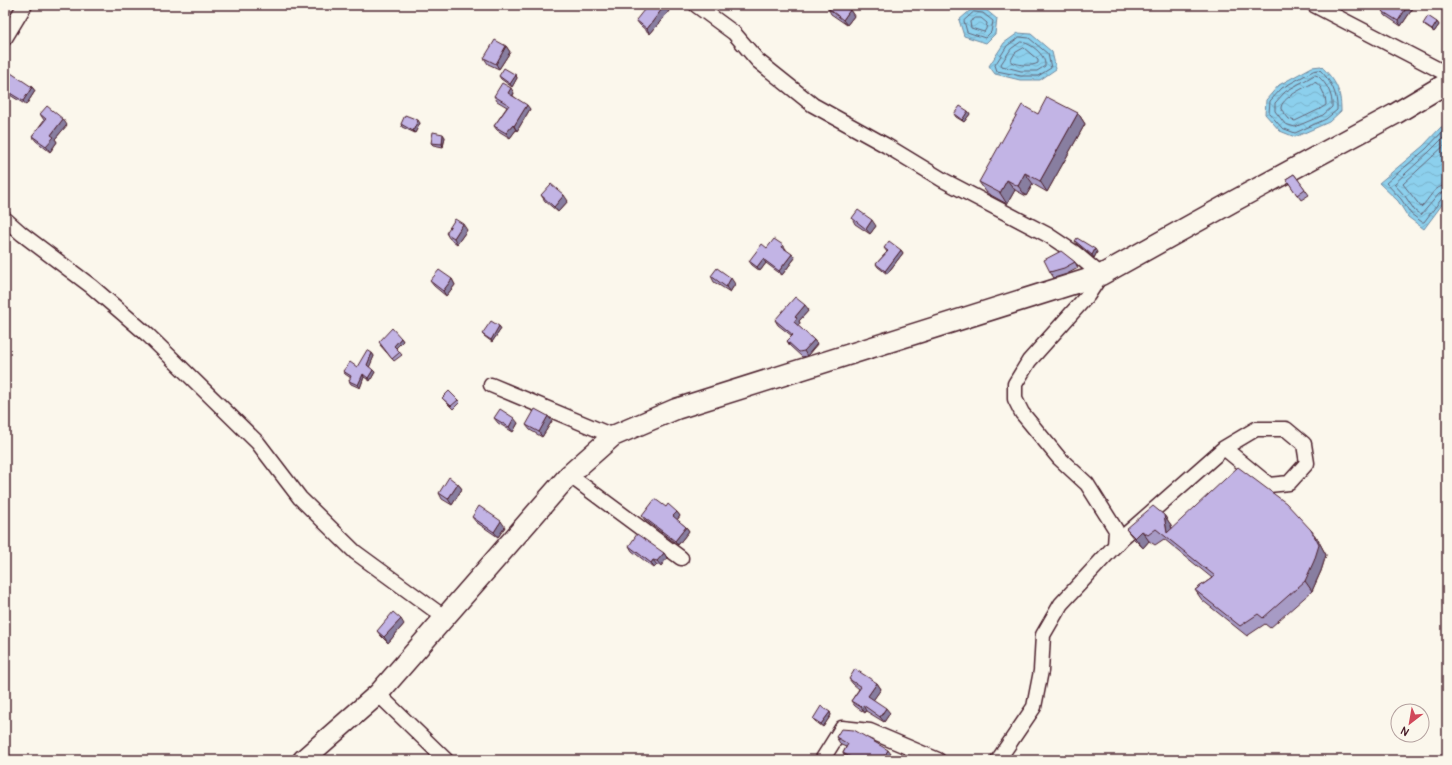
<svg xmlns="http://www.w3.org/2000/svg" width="1452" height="765" font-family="Pangolin,sans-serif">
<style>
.water{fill:url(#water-waves);stroke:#72899f}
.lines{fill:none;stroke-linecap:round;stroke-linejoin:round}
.shore{stroke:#646679;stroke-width:1}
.street-casing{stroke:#4a1f2b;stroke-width:17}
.secondary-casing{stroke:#4a1f2b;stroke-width:23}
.street{stroke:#fbf7ec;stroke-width:14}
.secondary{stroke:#fbf7ec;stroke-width:20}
.wall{fill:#a79bc5;stroke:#4a1f2b}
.shaded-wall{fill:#887ea0;stroke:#4a1f2b}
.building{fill:#c2b4e5;stroke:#4a1f2b}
</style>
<defs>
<pattern id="water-waves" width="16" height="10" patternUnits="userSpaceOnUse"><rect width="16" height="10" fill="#8cd0ed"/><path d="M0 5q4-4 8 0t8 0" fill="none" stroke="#7ab2cb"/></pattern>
</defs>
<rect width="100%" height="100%" fill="#fbf7ec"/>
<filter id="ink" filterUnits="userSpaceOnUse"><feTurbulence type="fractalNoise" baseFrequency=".025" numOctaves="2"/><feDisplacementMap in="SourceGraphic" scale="8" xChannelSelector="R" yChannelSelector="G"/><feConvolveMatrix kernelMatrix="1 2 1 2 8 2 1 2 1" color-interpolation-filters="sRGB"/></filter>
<g filter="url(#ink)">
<!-- water -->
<g class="water">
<path d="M 973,8 L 985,9 L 997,19 L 995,34 L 986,43 L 964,36 L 959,20 Z"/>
<path d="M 1018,33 L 1031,34 L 1052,52 L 1056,69 L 1040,80 L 1020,80 L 995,74 L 989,66 L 1004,43 Z"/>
<path d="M 1321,66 C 1336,81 1341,90 1341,111 L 1329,122 L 1295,137 L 1280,131 L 1265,114 L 1266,100 L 1279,85 L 1312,67 Z"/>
<path d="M 1441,127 L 1447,127 L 1447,198 L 1424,229 L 1408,217 L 1398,201 L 1379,183 L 1423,146 Z"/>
</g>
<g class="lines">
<!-- shore -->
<g class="shore">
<path d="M 974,12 L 983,13 L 993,21 L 991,32 L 985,38 L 967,32 L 964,21 Z"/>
<path d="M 976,18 L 981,18 L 987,23 L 986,29 L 984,32 L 971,28 L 970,22 Z"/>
<path d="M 1020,37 L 1029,38 L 1048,54 L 1051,68 L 1038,76 L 1021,76 L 997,71 L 995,65 L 1007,46 Z"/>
<path d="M 1021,42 C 1031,43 1046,55 1045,66 L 1037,71 L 1021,71 L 1002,66 L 1001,64 L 1011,49 Z"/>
<path d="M 1024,48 L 1038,60 L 1038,63 C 1031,67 1019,65 1011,62 L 1011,60 L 1015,53 Z"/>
<path d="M 1320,70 C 1331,81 1338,94 1337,110 L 1326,119 L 1295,133 L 1282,128 L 1269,113 L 1270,101 L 1282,88 L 1313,71 Z"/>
<path d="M 1315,75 L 1318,76 C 1327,84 1333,95 1332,107 L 1323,115 L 1295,127 L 1285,124 L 1275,111 L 1275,103 L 1285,92 Z"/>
<path d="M 1315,82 C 1322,86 1326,97 1326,105 L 1320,109 L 1295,121 L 1289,119 L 1281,109 C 1280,98 1306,87 1315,82 Z"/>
<path d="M 1447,131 L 1443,131 L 1426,149 L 1386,183 L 1401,199 L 1411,214 L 1422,222 L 1424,222 L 1443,197 L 1447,196"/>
<path d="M 1447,136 L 1445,136 L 1429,152 L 1394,184 L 1405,196 L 1415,211 L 1421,215 L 1439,194 L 1447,191"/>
<path d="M 1447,143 L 1403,184 L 1421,207 C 1430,199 1433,186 1447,185"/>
</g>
<!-- street casing -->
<g class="street-casing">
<g id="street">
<path d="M 696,5 L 734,33 L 758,61 L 813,105 L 887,146 L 943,180 L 1048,235 L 1075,253 L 1101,275 L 1088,295 L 1029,361 L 1015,384 L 1015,399 L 1022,413 L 1059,458 L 1087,484 L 1116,530 L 1115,546"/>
<path d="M 1314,5 L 1447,74"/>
<path d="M 5,38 L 25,5"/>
<path d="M 5,219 L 22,234 L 91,286 L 149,336 L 258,443 L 300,498 L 355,552 L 444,617"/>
<path d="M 491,385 L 613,436"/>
<path d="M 569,475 L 681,558"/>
<path d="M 378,694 L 446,760"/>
<path d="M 822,760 L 842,728 L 870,731 L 938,760"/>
<path d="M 998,760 L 1034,707 L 1041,671 L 1043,635 L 1061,604 L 1123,537 L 1224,448 L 1256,429 L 1286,429 L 1304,444 L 1307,463 L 1289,483 L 1269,485 L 1224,448"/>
</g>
</g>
<!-- secondary casing -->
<g class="secondary-casing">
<path id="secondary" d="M 303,760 L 378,694 L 569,475 L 613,436 L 676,409 L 1101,275 L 1234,201 L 1395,114 L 1447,83"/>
</g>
<!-- street -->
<use href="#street" class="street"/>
<!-- secondary -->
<use href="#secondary" class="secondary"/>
</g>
<!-- wall -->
<g class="wall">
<path d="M 1415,5 L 1401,26 L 1386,16 L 1382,11 Z"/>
<path d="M 828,8 L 850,10 L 854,16 L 847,25 L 831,14 Z"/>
<path d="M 669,11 L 650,34 L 640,25 L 636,20 Z"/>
<path d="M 1437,22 L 1439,25 L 1434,32 L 1425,26 L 1423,24 Z"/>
<path d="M 506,46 L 510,52 L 499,69 L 488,64 L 484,58 Z"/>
<path d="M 516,75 L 517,78 L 512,87 L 501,79 L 499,76 Z"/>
<path d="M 5,76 L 7,78 L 32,87 L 35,91 L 26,105 L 5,92 Z"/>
<path d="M 514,93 L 513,96 L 530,109 L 517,131 L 516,130 L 510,138 L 497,130 L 494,126 L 507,107 L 497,101 L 494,96 Z"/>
<path d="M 968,111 L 970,114 L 964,122 L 956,117 L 954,114 Z"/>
<path d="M 1078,113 L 1085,124 L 1047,192 L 1033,184 L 1026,196 L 1015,190 L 1007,204 L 987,193 L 979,182 L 1038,114 Z"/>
<path d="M 40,114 L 67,125 L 55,139 L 57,142 L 50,152 L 36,141 L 32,136 L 44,120 Z"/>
<path d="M 420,123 L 415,133 L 402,127 L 401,124 Z"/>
<path d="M 445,137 L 443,147 L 433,145 L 431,143 Z"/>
<path d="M 1294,174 L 1309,195 L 1301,200 L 1286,179 Z"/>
<path d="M 541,195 L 568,201 L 558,212 L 545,201 Z"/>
<path d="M 852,218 L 876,226 L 870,234 L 855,224 Z"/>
<path d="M 467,230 L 457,244 L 449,238 L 446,233 Z"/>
<path d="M 1075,241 L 1097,252 L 1094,258 L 1077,244 Z"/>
<path d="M 767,248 L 786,249 L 786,250 L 795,258 L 782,275 L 766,263 L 760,271 L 752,265 L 749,261 Z"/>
<path d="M 884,248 L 901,250 L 903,253 L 887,274 L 878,267 L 876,264 L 887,252 Z"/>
<path d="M 1075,262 L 1078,268 L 1067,274 L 1054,278 L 1050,272 Z"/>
<path d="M 711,276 L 735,284 L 730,292 L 714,282 Z"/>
<path d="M 452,279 L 455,285 L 446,296 L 434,286 L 430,281 Z"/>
<path d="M 809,310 L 799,321 L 800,323 L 798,326 L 814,340 L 817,344 L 807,356 L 802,357 L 790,346 L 787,341 L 792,336 L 778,325 L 775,320 Z"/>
<path d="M 499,326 L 501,329 L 492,342 L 484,336 L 482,334 Z"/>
<path d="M 401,338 L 403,341 L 396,348 L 402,355 L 394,361 L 380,345 Z"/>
<path d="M 372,353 L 374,356 L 369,367 L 375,372 L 370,381 L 364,377 L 360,388 L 351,384 L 349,381 L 351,378 L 345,374 L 343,371 L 357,367 Z"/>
<path d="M 442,398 L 458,400 L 460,402 L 453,409 Z"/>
<path d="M 494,418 L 518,423 L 513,432 L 498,423 Z"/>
<path d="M 552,421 L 542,437 L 530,430 L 526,425 Z"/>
<path d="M 458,484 L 462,489 L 452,505 L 442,499 L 439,493 Z"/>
<path d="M 666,507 L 677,512 L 680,516 L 677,520 L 686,527 L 689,531 L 678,545 L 645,520 L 642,516 Z"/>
<path d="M 1164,515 L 1171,525 L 1172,528 L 1311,530 L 1318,540 L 1326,555 L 1321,571 L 1312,591 L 1270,628 L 1265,624 L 1247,636 L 1202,600 L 1195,590 L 1212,578 L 1164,539 L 1155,545 L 1149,541 L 1143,548 L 1134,539 L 1126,529 Z"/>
<path d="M 472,517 L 505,527 L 498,537 L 476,522 Z"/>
<path d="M 629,546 L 664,553 L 667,558 L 661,566 L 657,565 L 654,568 L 632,551 Z"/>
<path d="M 404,624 L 388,643 L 381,636 L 377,631 Z"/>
<path d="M 849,679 L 877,683 L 881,689 L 873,700 L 890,713 L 884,722 L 866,711 L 865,713 L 855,706 L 851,701 L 859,689 L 853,684 Z"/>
<path d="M 830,712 L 831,715 L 823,727 L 815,721 L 813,719 Z"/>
<path d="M 836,737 L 894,758 L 893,760 L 848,760 L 843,753 L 846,747 L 841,745 Z"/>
</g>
<!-- shaded-wall -->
<g class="shaded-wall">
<path d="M 665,5 L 669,11 L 650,34 L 647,29 Z"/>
<path d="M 1408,5 L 1415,5 L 1401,26 L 1398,21 Z"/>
<path d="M 850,10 L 854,16 L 847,25 L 843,20 Z"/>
<path d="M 1437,22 L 1439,25 L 1434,32 L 1432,30 Z"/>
<path d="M 506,46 L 510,52 L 499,69 L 496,64 Z"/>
<path d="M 516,75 L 517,78 L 512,87 L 510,84 Z"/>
<path d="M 32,87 L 35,91 L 26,105 L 23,101 Z"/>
<path d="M 511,88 L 514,93 L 511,98 L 508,93 Z"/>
<path d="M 527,105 L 530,109 L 517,131 L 514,126 Z"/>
<path d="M 968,111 L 970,114 L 964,122 L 962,120 Z"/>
<path d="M 1078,113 L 1085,124 L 1047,192 L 1040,181 Z"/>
<path d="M 63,119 L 67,125 L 55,139 L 57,142 L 50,152 L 46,146 L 51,135 Z"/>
<path d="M 418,120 L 420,123 L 415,133 L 413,131 Z"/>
<path d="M 513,125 L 516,130 L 510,138 L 506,133 Z"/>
<path d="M 443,134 L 445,137 L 443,147 L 442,144 Z"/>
<path d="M 1025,173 L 1033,184 L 1026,196 L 1018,186 Z"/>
<path d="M 1007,180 L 1015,190 L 1007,204 L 1000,193 Z"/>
<path d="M 564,195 L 568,201 L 558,212 L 554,207 Z"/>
<path d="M 872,220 L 876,226 L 870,234 L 866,229 Z"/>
<path d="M 463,224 L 467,230 L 457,244 L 454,238 Z"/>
<path d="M 783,245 L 786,249 L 784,252 L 782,247 Z"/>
<path d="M 1095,249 L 1097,252 L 1094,258 L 1092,255 Z"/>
<path d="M 901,250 L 903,253 L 887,274 L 885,271 Z"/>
<path d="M 792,254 L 795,258 L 782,275 L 779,271 Z"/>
<path d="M 763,259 L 766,263 L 760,271 L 757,267 Z"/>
<path d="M 731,278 L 735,284 L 730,292 L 726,287 Z"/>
<path d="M 452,279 L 455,285 L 446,296 L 443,291 Z"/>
<path d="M 805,305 L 809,310 L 799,321 L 800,323 L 797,327 L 794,322 L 795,317 Z"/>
<path d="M 499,326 L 501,329 L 492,342 L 491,340 Z"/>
<path d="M 401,338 L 403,341 L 396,348 L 394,346 Z"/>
<path d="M 814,340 L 817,344 L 807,356 L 804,351 Z"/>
<path d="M 372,353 L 374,356 L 369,368 L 367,365 Z"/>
<path d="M 373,370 L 375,372 L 370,381 L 368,378 Z"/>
<path d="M 363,374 L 364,377 L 360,388 L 358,385 Z"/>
<path d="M 548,416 L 552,421 L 542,437 L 539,432 Z"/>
<path d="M 514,418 L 518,423 L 513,432 L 509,427 Z"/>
<path d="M 458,484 L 462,489 L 452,505 L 448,499 Z"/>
<path d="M 677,512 L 680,516 L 676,521 L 673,516 Z"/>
<path d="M 1164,515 L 1171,525 L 1174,543 L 1167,533 Z"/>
<path d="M 501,521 L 505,527 L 498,537 L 494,532 Z"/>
<path d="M 686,527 L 689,531 L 678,545 L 675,541 Z"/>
<path d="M 1311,530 L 1318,540 L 1326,555 L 1321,571 L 1312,591 L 1305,581 Z"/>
<path d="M 1142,531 L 1149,541 L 1143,548 L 1135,538 Z"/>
<path d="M 664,553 L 667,558 L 661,566 L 657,561 Z"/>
<path d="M 653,560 L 657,565 L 654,568 L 651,563 Z"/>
<path d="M 401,619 L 404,624 L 388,643 L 384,637 Z"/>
<path d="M 877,683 L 881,689 L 872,702 L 868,696 Z"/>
<path d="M 863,705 L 866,711 L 865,713 L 861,707 Z"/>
<path d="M 886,708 L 890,713 L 884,722 L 880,717 Z"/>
<path d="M 830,712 L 831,715 L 823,727 L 821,724 Z"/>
<path d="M 888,750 L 894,758 L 893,760 L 882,760 Z"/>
</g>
<!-- building -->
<g class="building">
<path d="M 648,5 L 665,5 L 647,29 L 636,20 Z"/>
<path d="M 830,5 L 843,5 L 850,10 L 843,20 L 828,8 Z"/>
<path d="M 1386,5 L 1408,5 L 1398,21 L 1382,11 Z"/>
<path d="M 1428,16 L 1437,22 L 1432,30 L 1423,24 Z"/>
<path d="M 495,40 L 506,46 L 496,64 L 484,58 Z"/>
<path d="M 504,68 L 516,75 L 510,84 L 499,76 Z"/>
<path d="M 11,73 L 32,87 L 23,101 L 5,90 L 5,76 L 7,78 Z"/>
<path d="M 502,83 L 511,88 L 508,93 L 527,105 L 514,126 L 513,125 L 506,133 L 494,126 L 509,105 L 494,96 Z"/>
<path d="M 1047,97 L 1078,113 L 1040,181 L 1025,173 L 1018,186 L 1007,180 L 1000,193 L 979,182 L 1022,105 L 1038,114 Z"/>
<path d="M 47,106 L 63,119 L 51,135 L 54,137 L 46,146 L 32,136 L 46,119 L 40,114 Z"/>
<path d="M 960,106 L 968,111 L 962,120 L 954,114 Z"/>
<path d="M 405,115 L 418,120 L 413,131 L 401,124 Z"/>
<path d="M 433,132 L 443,134 L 442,144 L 431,143 Z"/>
<path d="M 1294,174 L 1305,189 L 1297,195 L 1286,179 Z"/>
<path d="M 551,184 L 564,195 L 554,207 L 541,195 Z"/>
<path d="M 858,210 L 872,220 L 866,229 L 852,218 Z"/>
<path d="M 455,219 L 463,224 L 454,238 L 446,233 Z"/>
<path d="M 1077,238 L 1095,249 L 1092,255 L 1075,241 Z"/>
<path d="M 774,239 L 783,245 L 782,247 L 792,254 L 779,271 L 763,259 L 757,267 L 749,261 L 762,244 L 767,248 Z"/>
<path d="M 889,241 L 901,250 L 885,271 L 876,264 L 888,251 L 884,248 Z"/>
<path d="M 1061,251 L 1075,262 L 1064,268 L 1050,272 L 1044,260 Z"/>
<path d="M 717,268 L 731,278 L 726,287 L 711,276 Z"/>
<path d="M 439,270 L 452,279 L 443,291 L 430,281 Z"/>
<path d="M 795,297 L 805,305 L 795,317 L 797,318 L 794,322 L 814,340 L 804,351 L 799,352 L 787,341 L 793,335 L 775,320 Z"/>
<path d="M 491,321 L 499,326 L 491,340 L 482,334 Z"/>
<path d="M 392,328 L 401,338 L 394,346 L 400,352 L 392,359 L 379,342 Z"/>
<path d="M 367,350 L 372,353 L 367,365 L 373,370 L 368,378 L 363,374 L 358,385 L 349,381 L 351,376 L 343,371 L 350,362 L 357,367 Z"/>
<path d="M 449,391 L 458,400 L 451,406 L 442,398 Z"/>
<path d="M 500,409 L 514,418 L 509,427 L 494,418 Z"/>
<path d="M 535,409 L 548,416 L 539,432 L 526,425 Z"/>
<path d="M 1238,467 L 1286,503 L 1311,530 L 1319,545 L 1314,561 L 1305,581 L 1263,618 L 1258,614 L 1240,626 L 1195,590 L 1215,576 L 1156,529 L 1148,535 L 1142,531 L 1135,538 L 1126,529 L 1153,506 L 1164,515 L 1167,533 Z"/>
<path d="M 449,477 L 458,484 L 448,499 L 439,493 Z"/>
<path d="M 655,499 L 666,507 L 668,504 L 677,512 L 673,516 L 686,527 L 675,541 L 642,516 Z"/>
<path d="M 479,506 L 501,521 L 494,532 L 472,517 Z"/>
<path d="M 637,534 L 664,553 L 657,561 L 653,560 L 651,563 L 629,546 Z"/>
<path d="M 393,612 L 401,619 L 384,637 L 377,631 Z"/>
<path d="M 855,669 L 877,683 L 868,696 L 886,708 L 880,717 L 863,705 L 861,707 L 851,701 L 861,687 L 849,679 Z"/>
<path d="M 821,706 L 830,712 L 821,724 L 813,719 Z"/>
<path d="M 841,729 L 854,730 L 888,750 L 882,760 L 855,760 L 843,753 L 848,744 L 836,737 Z"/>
</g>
</g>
<!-- margin -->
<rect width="1452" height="765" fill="none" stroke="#fbf7ec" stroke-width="20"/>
<rect x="10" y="10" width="1432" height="745" fill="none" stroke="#4a1f2b" stroke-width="1.5" filter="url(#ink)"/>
<!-- north arrow -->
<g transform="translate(1410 723) rotate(211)"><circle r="19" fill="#fbf7ec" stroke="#b4a19f"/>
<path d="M0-3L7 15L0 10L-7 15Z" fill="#d1495b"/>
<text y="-6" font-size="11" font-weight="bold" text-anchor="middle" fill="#4a1f2b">N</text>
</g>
</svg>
